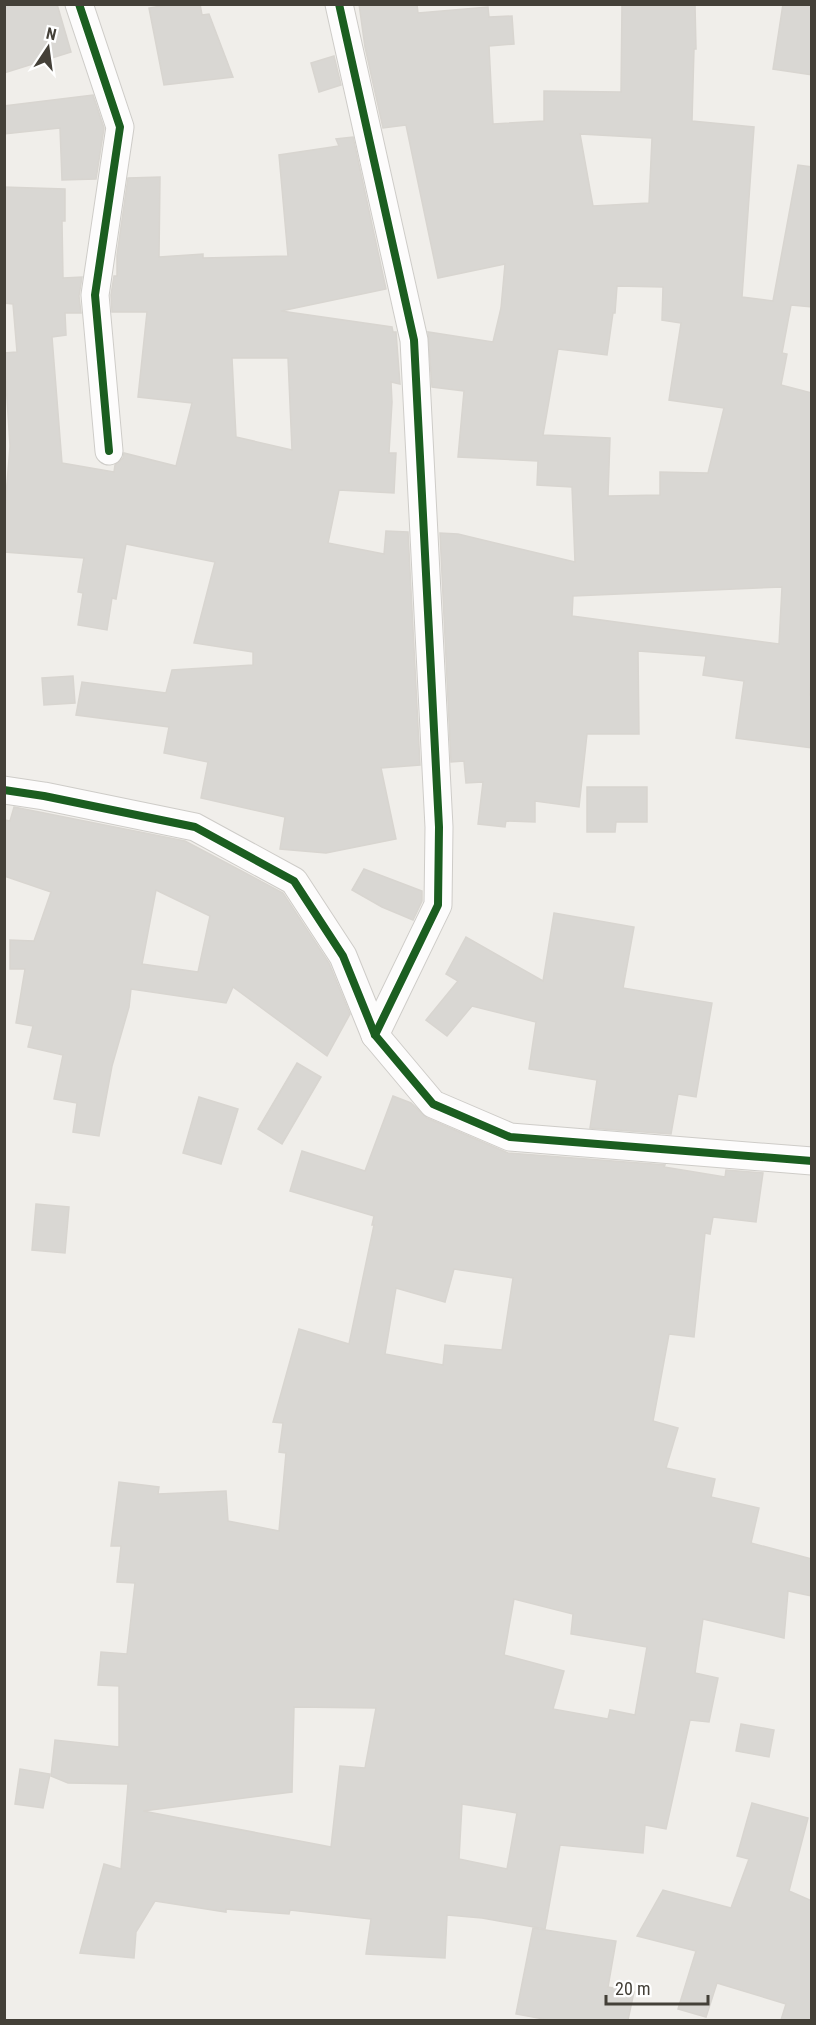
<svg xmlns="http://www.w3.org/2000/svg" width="816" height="2025" font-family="'Roboto Condensed',sans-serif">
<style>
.building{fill:#d9d7d3;stroke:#d8d5d0;stroke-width:1.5;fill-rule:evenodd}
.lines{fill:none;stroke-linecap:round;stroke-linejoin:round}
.minor-casing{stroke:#ceccc8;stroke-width:29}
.minor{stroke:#fdfcfc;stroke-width:27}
.cycleway-casing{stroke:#fff;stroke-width:11}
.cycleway{stroke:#1b5e20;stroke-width:8}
</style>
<rect width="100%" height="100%" fill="#f0eeea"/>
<!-- building -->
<g class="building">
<path d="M 4,4 L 57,4 L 71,52 L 4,73 Z"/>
<path d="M 172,4 L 200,4 L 202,15 L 209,14 L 233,77 L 164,85 L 149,8 Z"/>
<path d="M 359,4 L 417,4 L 418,13 L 488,7 L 489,17 L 512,16 L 514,44 L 489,46 L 493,124 L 544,121 L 544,91 L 621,92 L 622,4 L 695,4 L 696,49 L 694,49 L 692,121 L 754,127 L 742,297 L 773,301 L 798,165 L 812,167 L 812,307 L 791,305 L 782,353 L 787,354 L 781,385 L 812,393 L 812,658 L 810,695 L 812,695 L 812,748 L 736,738 L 744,681 L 703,675 L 706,656 L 638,651 L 639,734 L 587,734 L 579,807 L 535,801 L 535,822 L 506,821 L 505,827 L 478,824 L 483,782 L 466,783 L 464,761 L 451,762 L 440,533 L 458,534 L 575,562 L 572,487 L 537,485 L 538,461 L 458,457 L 464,391 L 432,387 L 428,332 L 493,342 L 501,308 L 505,264 L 438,278 L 406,125 L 383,128 L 365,47 ZM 580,134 L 652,138 L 649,203 L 593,206 ZM 617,286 L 663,287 L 662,320 L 681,323 L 669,400 L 724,408 L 708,473 L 660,472 L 660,495 L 608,496 L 610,438 L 543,435 L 558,349 L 607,355 L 613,313 L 615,313 ZM 782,587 L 779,644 L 572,616 L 573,596 Z"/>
<path d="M 783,4 L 812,4 L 812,75 L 773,69 Z"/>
<path d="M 334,56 L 341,85 L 319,92 L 311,63 Z"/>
<path d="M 93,95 L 104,128 L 96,179 L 62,180 L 60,128 L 4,134 L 4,106 Z"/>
<path d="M 353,137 L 386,289 L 281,311 L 392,327 L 393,332 L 396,332 L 400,384 L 391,382 L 392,402 L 389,453 L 396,453 L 394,493 L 339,490 L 328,543 L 384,554 L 386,531 L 408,532 L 420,765 L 381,768 L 396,839 L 326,853 L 280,849 L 285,817 L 201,798 L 208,762 L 164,753 L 169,727 L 76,715 L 82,682 L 166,693 L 172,670 L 253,665 L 253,652 L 194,643 L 215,562 L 126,544 L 116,599 L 112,598 L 107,630 L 78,625 L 83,593 L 78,592 L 84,558 L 4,552 L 4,520 L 10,446 L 4,353 L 17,352 L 13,304 L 4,303 L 4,187 L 65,189 L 65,221 L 62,221 L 63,278 L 82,277 L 79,296 L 81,313 L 65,313 L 66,335 L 52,337 L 62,463 L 114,472 L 115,465 L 123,458 L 124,453 L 176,466 L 192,403 L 138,397 L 147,312 L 112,312 L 111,295 L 114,276 L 117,276 L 117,255 L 128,178 L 160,177 L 159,257 L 203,254 L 203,258 L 288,256 L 279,155 L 339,146 L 336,139 ZM 232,358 L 288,358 L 292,450 L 236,437 Z"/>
<path d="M 73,676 L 75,703 L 44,705 L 42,678 Z"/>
<path d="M 587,787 L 647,787 L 647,822 L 616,822 L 615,832 L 587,832 Z"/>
<path d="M 14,807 L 185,841 L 283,893 L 329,963 L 350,1014 L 327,1056 L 233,987 L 226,1003 L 131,989 L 129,1007 L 112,1066 L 99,1136 L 73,1132 L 77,1103 L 54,1099 L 63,1055 L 28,1047 L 33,1026 L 16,1023 L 25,969 L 10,969 L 10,940 L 34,941 L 51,892 L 4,876 L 4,820 L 10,821 ZM 156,890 L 210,916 L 198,972 L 142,964 Z"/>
<path d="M 364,869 L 422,891 L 422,901 L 413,920 L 382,907 L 352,890 Z"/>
<path d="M 554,913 L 634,927 L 623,988 L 712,1003 L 696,1097 L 678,1094 L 671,1134 L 590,1128 L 597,1080 L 529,1069 L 536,1022 L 472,1006 L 447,1036 L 426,1020 L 458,981 L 446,974 L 466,937 L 543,981 Z"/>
<path d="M 297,1063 L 321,1077 L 282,1144 L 258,1129 Z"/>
<path d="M 393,1096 L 411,1103 L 427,1118 L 508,1153 L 665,1165 L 664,1167 L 725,1177 L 726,1170 L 763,1173 L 756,1222 L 713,1217 L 710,1234 L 705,1233 L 694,1337 L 669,1334 L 653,1421 L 678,1428 L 666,1468 L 715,1479 L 711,1497 L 759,1508 L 751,1543 L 812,1559 L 812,1596 L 788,1591 L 784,1638 L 703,1619 L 695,1673 L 718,1678 L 709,1722 L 690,1720 L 666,1829 L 645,1825 L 643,1853 L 560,1845 L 545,1929 L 482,1918 L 447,1915 L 445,1958 L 366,1954 L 371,1919 L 290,1910 L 289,1914 L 226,1909 L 226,1912 L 155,1901 L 136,1932 L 134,1958 L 80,1953 L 104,1864 L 121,1869 L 128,1784 L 68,1783 L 51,1776 L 55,1740 L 119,1747 L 119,1686 L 98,1685 L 101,1652 L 127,1654 L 135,1583 L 117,1582 L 121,1546 L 111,1546 L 119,1482 L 159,1487 L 158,1494 L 226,1491 L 228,1521 L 279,1531 L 286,1453 L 279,1452 L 283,1423 L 273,1422 L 299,1329 L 349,1344 L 374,1225 L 372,1225 L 374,1216 L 290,1191 L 302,1151 L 365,1171 ZM 454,1269 L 513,1278 L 502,1350 L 445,1345 L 443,1365 L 385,1354 L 396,1288 L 445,1302 ZM 514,1599 L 573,1614 L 571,1634 L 647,1647 L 635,1715 L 610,1710 L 608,1719 L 553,1709 L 564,1671 L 504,1655 ZM 294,1707 L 376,1708 L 365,1768 L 340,1766 L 331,1847 L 143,1811 L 292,1792 ZM 462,1804 L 517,1813 L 507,1869 L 459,1859 Z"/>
<path d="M 199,1097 L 238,1109 L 221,1164 L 183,1153 Z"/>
<path d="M 36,1204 L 69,1207 L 65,1253 L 32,1250 Z"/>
<path d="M 741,1724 L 774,1730 L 769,1757 L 736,1751 Z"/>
<path d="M 20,1769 L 50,1774 L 43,1808 L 15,1804 Z"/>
<path d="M 752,1803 L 808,1818 L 789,1891 L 812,1901 L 812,2020 L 781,2020 L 786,2004 L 717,1983 L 706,2017 L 678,2009 L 696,1951 L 637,1936 L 663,1890 L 731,1908 L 749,1859 L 737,1856 Z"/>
<path d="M 533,1928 L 616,1941 L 608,1987 L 634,1992 L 628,2020 L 549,2020 L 516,2014 Z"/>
</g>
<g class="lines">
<!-- minor casing -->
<g class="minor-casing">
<g id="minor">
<path d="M 79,4 L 120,127 L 95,295 L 109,451"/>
<path d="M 339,4 L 414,340 L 439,827 L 438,905 L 375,1035"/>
<path d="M 4,790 L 44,796 L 195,827 L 294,881 L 343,956 L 375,1035 L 433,1104 L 510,1137 L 812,1161"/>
</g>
</g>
<!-- minor -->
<use href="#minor" class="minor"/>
<!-- cycleway casing -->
<g class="cycleway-casing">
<g id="cycleway">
<path d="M 79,4 L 120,127 L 95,295 L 109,451"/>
<path d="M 339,4 L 414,340 L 439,827 L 438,905 L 375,1035"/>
<path d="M 4,790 L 44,796 L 195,827 L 294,881 L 343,956 L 375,1035 L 433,1104 L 510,1137 L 812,1161"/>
</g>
</g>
<!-- cycleway -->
<use href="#cycleway" class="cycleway"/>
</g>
<!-- border -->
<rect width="816" height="2025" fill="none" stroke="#444038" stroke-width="12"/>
<!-- north arrow -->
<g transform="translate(48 48) rotate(13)" stroke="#ffffff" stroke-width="4.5" paint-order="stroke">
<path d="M0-4.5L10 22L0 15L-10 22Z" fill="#444038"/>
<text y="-9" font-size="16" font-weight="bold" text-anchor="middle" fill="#444038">N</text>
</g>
<!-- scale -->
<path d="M606 1995v9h102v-9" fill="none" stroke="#444038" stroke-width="3"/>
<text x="615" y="1995" font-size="18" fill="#444038" stroke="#ffffff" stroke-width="4.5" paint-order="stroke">20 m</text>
</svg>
